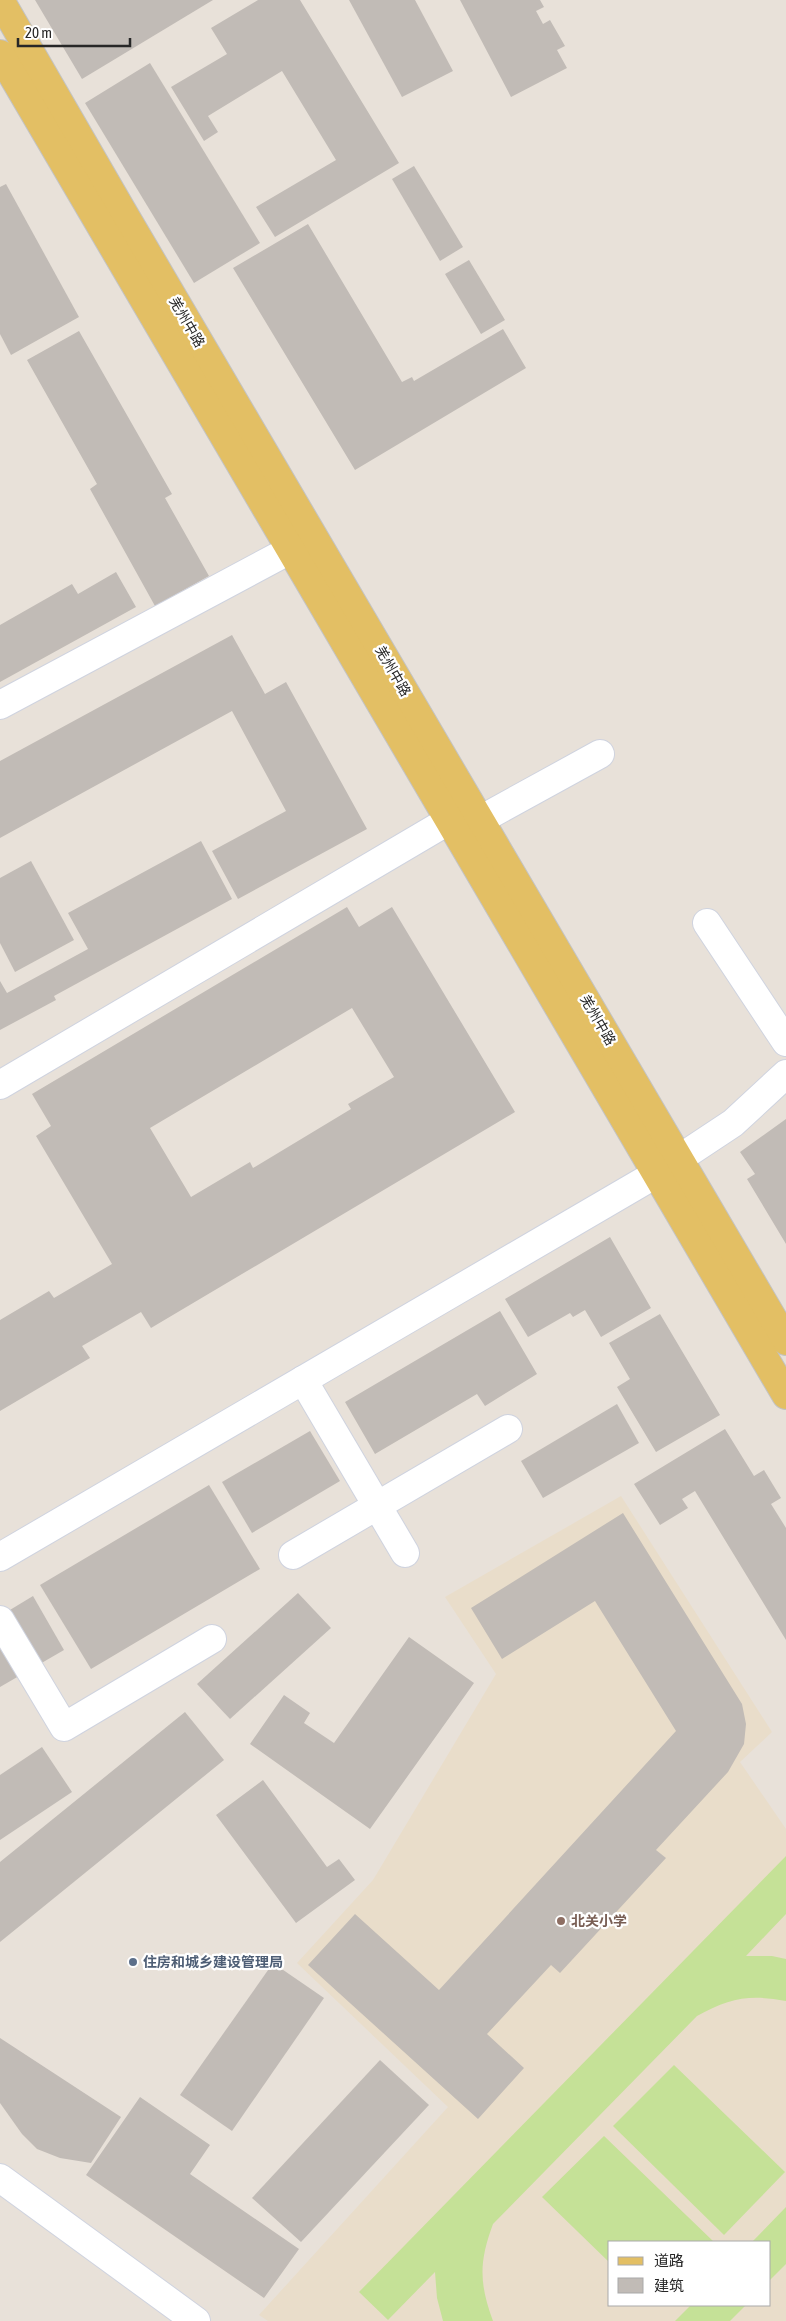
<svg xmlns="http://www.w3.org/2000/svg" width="786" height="2321" font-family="'Asap Condensed','Noto Sans SC',sans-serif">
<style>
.education{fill:#e9ddca;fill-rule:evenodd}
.pitch{fill:#c5e197}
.building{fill:#c1bbb6;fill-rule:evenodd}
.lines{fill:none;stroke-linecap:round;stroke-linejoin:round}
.minor-casing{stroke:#cfd3df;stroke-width:30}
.major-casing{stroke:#c3c3c3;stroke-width:30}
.minor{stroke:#fff;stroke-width:28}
.major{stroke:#e3bf64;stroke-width:28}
.education-dot{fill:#8d6e63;stroke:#fff;stroke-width:2}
.service-dot{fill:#5c6f8a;stroke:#fff;stroke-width:2}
.labels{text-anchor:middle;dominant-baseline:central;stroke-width:4.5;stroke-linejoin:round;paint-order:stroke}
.street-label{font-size:14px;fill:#272727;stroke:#fff}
.education-label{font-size:14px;font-weight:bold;fill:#785e54;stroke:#fff;text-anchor:start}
.service-label{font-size:14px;font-weight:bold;fill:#4e5e75;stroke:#fff;text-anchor:start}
</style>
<rect width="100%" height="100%" fill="#e8e1d9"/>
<!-- education -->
<path class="education" d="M 621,1496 L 772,1732 L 740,1762 L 786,1829 L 786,2321 L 268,2321 L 259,2315 L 448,2107 L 297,1963 L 373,1880 L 496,1674 L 445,1597 ZM 610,2242 L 770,2242 L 770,2305 L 610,2305 Z"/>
<!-- pitch -->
<g class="pitch">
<path d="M 786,1856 L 786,1914 L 746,1956 L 772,1956 L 786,1959 L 786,2001 C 750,1994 729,1998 697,2016 L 493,2224 C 479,2262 479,2283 493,2321 L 443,2321 L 437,2298 L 435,2272 L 388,2320 L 359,2292 Z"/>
<path d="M 674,2065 L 785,2172 L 724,2235 L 613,2126 Z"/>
<path d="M 604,2136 L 714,2242 L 610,2242 L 610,2263 L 542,2197 Z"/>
<path d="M 786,2207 L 786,2264 L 770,2280 L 770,2242 L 752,2242 Z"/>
<path d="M 691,2305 L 746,2305 L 730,2321 L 675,2321 Z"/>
</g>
<!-- building -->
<g class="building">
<path d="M 35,0 L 213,0 L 82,79 Z"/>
<path d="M 258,0 L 300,0 L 399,163 L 275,237 L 256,207 L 336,160 L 282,71 L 208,116 L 218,132 L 204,141 L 171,87 L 227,54 L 211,28 Z"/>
<path d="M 349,0 L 415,0 L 453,71 L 402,97 Z"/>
<path d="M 460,0 L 540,0 L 544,7 L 536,11 L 543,24 L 550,20 L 565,46 L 557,50 L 567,68 L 511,97 Z"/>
<path d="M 150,63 L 260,243 L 194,283 L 85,103 Z"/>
<path d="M 414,166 L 463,247 L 440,261 L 392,179 Z"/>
<path d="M 6,184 L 79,317 L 11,355 L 0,334 L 0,187 Z"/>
<path d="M 308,224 L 402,382 L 412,377 L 414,381 L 503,329 L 526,368 L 355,470 L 233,268 Z"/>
<path d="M 469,260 L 505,320 L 481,334 L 445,274 Z"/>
<path d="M 79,331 L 172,494 L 165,498 L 209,576 L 155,606 L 90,489 L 97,484 L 27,360 Z"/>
<path d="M 116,572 L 136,607 L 0,682 L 0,625 L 72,584 L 78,594 Z"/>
<path d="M 232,635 L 265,694 L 286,682 L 367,829 L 238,899 L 212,851 L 286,811 L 232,711 L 0,838 L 0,761 Z"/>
<path d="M 201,841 L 232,899 L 54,996 L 56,1000 L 0,1030 L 0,981 L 7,993 L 88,949 L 68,913 Z"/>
<path d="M 31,861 L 74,940 L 15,972 L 0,943 L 0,878 Z"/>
<path d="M 347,907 L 359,927 L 392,907 L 515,1112 L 151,1328 L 141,1312 L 82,1346 L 90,1358 L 0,1411 L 0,1320 L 49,1291 L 54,1298 L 112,1264 L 36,1136 L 51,1126 L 32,1094 ZM 352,1008 L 394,1077 L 348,1104 L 351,1109 L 253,1168 L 250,1162 L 191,1197 L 150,1128 Z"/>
<path d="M 786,1119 L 786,1244 L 747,1179 L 755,1174 L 740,1152 Z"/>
<path d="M 610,1237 L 651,1308 L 601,1337 L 585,1310 L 573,1317 L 570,1313 L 528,1337 L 505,1299 Z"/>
<path d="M 500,1311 L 537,1374 L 485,1406 L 477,1394 L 375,1454 L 345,1402 Z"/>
<path d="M 660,1314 L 720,1415 L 656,1452 L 617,1387 L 630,1379 L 609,1343 Z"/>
<path d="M 617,1404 L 639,1443 L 543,1498 L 521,1461 Z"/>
<path d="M 725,1429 L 754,1476 L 764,1470 L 781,1498 L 771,1504 L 786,1528 L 786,1640 L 695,1491 L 682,1499 L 688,1508 L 660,1525 L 634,1484 Z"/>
<path d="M 310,1431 L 340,1481 L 252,1533 L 222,1482 Z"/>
<path d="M 209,1485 L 260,1569 L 91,1669 L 40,1585 Z"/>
<path d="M 623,1513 L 742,1704 L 746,1724 L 744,1744 L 728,1772 L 656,1850 L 666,1858 L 560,1973 L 551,1965 L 487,2034 L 524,2068 L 478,2119 L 308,1965 L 355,1914 L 439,1990 L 676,1731 L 595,1601 L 502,1659 L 471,1608 Z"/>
<path d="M 298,1593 L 331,1628 L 230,1719 L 197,1684 Z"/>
<path d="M 33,1596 L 64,1650 L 0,1687 L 0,1616 Z"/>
<path d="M 409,1637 L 474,1683 L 370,1829 L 250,1744 L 284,1695 L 310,1713 L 304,1723 L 334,1743 Z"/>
<path d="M 185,1712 L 224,1760 L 0,1942 L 0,1862 Z"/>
<path d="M 42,1747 L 72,1792 L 0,1840 L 0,1775 Z"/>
<path d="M 263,1780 L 327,1867 L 339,1859 L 355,1880 L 296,1923 L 216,1815 Z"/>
<path d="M 273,1963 L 324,1998 L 232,2131 L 180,2095 Z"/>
<path d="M 0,2038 L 121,2117 L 91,2163 L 60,2158 L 37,2149 L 22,2134 L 0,2103 Z"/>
<path d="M 380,2060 L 429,2105 L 301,2242 L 252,2198 Z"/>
<path d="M 140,2097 L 210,2145 L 190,2174 L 299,2249 L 264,2298 L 86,2175 Z"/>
</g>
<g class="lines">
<!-- minor casing -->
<g class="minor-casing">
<g id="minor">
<path d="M 0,705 L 290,550"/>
<path d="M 480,820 L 600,754"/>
<path d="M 707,923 L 786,1042"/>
<path d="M 0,1085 L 448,821"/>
<path d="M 303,1380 L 405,1553"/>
<path d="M 293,1555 L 508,1429"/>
<path d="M 0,1557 L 656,1174 L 733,1123 L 786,1074"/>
<path d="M 0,1620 L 64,1727 L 212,1639"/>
<path d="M 0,2178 L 196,2321"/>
</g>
</g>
<!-- major casing -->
<g class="major-casing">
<g id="major">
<path d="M 0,0 L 121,209 L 786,1341"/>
<path d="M 0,54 L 786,1395"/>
</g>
</g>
<!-- minor -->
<use href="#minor" class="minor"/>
<!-- major -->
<use href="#major" class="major"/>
</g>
<!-- markers -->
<circle class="education-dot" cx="561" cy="1921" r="5"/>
<circle class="service-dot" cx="133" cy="1962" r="5"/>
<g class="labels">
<!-- street labels -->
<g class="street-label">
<text transform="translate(187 322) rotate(60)">羌州中路</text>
<text transform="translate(393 671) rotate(60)">羌州中路</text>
<text transform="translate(598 1020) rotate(60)">羌州中路</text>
</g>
<!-- education labels -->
<g class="education-label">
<text x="571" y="1921">北关小学</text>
</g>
<!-- service labels -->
<g class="service-label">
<text x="143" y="1962">住房和城乡建设管理局</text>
</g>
</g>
<!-- legend -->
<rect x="608" y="2241" width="162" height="65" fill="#ffffff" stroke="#a9a9a9"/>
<rect x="618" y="2257" width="25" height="8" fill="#e3bf64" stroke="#a9a9a9"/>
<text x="654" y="2266" font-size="15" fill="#272727">道路</text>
<rect x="618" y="2278" width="25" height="15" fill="#c1bbb6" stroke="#a9a9a9"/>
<text x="654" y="2291" font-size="15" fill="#272727">建筑</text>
<!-- scale -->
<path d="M18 38v8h112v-8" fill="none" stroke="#272727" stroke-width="2.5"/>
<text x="25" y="38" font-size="15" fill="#272727" stroke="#ffffff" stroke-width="4" paint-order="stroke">20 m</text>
</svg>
